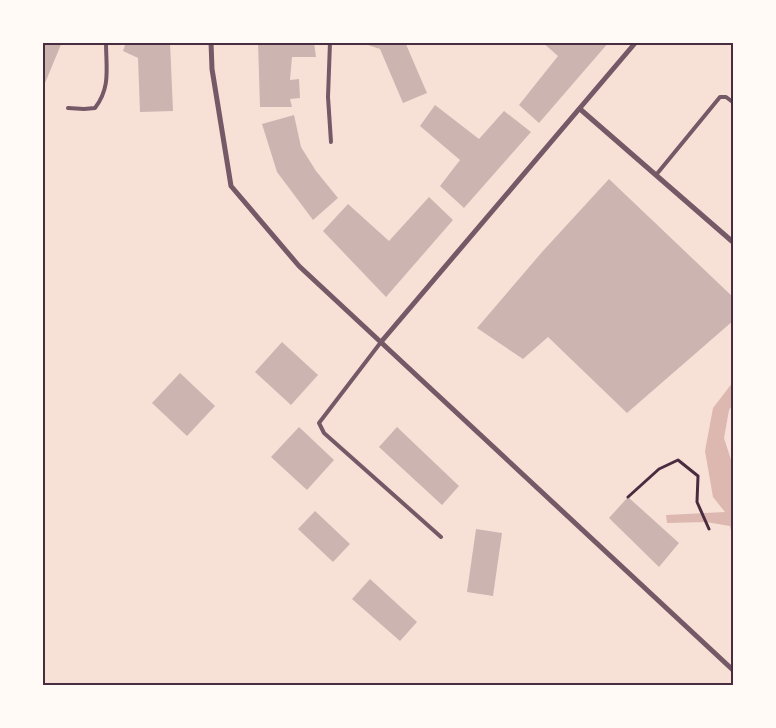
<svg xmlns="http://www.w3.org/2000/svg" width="776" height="728" font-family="Montserrat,sans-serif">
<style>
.water{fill:#dcb8b0}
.building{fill:#ccb4b1}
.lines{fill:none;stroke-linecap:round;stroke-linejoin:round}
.path{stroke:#4a2c40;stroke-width:3}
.service{stroke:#755966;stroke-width:4}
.minor{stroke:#755966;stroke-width:5}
.neatline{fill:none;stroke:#4a2c40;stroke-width:2}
</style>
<rect width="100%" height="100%" fill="#f7e1d7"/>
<!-- water -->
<path class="water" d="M 733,382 L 733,404 L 729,410 L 724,438 L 733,466 L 733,538 L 730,526 L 706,522 L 667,523 L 666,515 L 725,512 L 713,497 L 705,451 L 713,408 Z"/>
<!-- building -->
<g class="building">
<path d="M 42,42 L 62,42 L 43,88 L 42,88 Z"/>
<path d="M 126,42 L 170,42 L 173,111 L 140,112 L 138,58 L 123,51 Z"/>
<path d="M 258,42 L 314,42 L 316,57 L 292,57 L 290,80 L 299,79 L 300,98 L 290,99 L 292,107 L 260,107 Z"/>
<path d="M 405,42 L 427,93 L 403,103 L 380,49 L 362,43 Z"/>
<path d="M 542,42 L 609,42 L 539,123 L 519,105 L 558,56 Z"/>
<path d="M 435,105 L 479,139 L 504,111 L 531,132 L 464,208 L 440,186 L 460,160 L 420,126 Z"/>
<path d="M 294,115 L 301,147 L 316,171 L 338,198 L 313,220 L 277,172 L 262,124 Z"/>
<path d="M 609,179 L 734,298 L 734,320 L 627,413 L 548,337 L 523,359 L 477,328 L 542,252 Z"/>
<path d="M 429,197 L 453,220 L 386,297 L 323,231 L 348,204 L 389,241 Z"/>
<path d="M 282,342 L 318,375 L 291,405 L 255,372 Z"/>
<path d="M 180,373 L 215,406 L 187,436 L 152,403 Z"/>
<path d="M 299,427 L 334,460 L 307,490 L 271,457 Z"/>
<path d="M 397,427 L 459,486 L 442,505 L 379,447 Z"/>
<path d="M 628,497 L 679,543 L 659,567 L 609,518 Z"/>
<path d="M 315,511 L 350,544 L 333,562 L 298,529 Z"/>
<path d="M 476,529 L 502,533 L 493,596 L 467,592 Z"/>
<path d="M 370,579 L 417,622 L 400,641 L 352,599 Z"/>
</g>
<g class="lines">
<!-- path -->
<path class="path" d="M 628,497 L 659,469 L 678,460 L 698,476 L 697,502 L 709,529"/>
<!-- service -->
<g class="service">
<path d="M 330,42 L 328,97 L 331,142"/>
<path d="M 68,108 L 84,109 L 95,108 C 111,87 106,68 106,42"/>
<path d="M 656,175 L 720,97 L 726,97 L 734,103"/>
<path d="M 381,342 L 319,423 L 324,433 L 441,537"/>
</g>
<!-- minor -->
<g class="minor">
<path d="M 211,42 L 212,69 L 231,186 L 299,266 L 734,671"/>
<path d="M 580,109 L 734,243"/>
<path d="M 381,342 L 636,42"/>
</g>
</g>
<!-- border -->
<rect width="776" height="728" fill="none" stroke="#fffaf5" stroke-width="88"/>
<rect x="44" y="44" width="688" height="640" class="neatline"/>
</svg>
